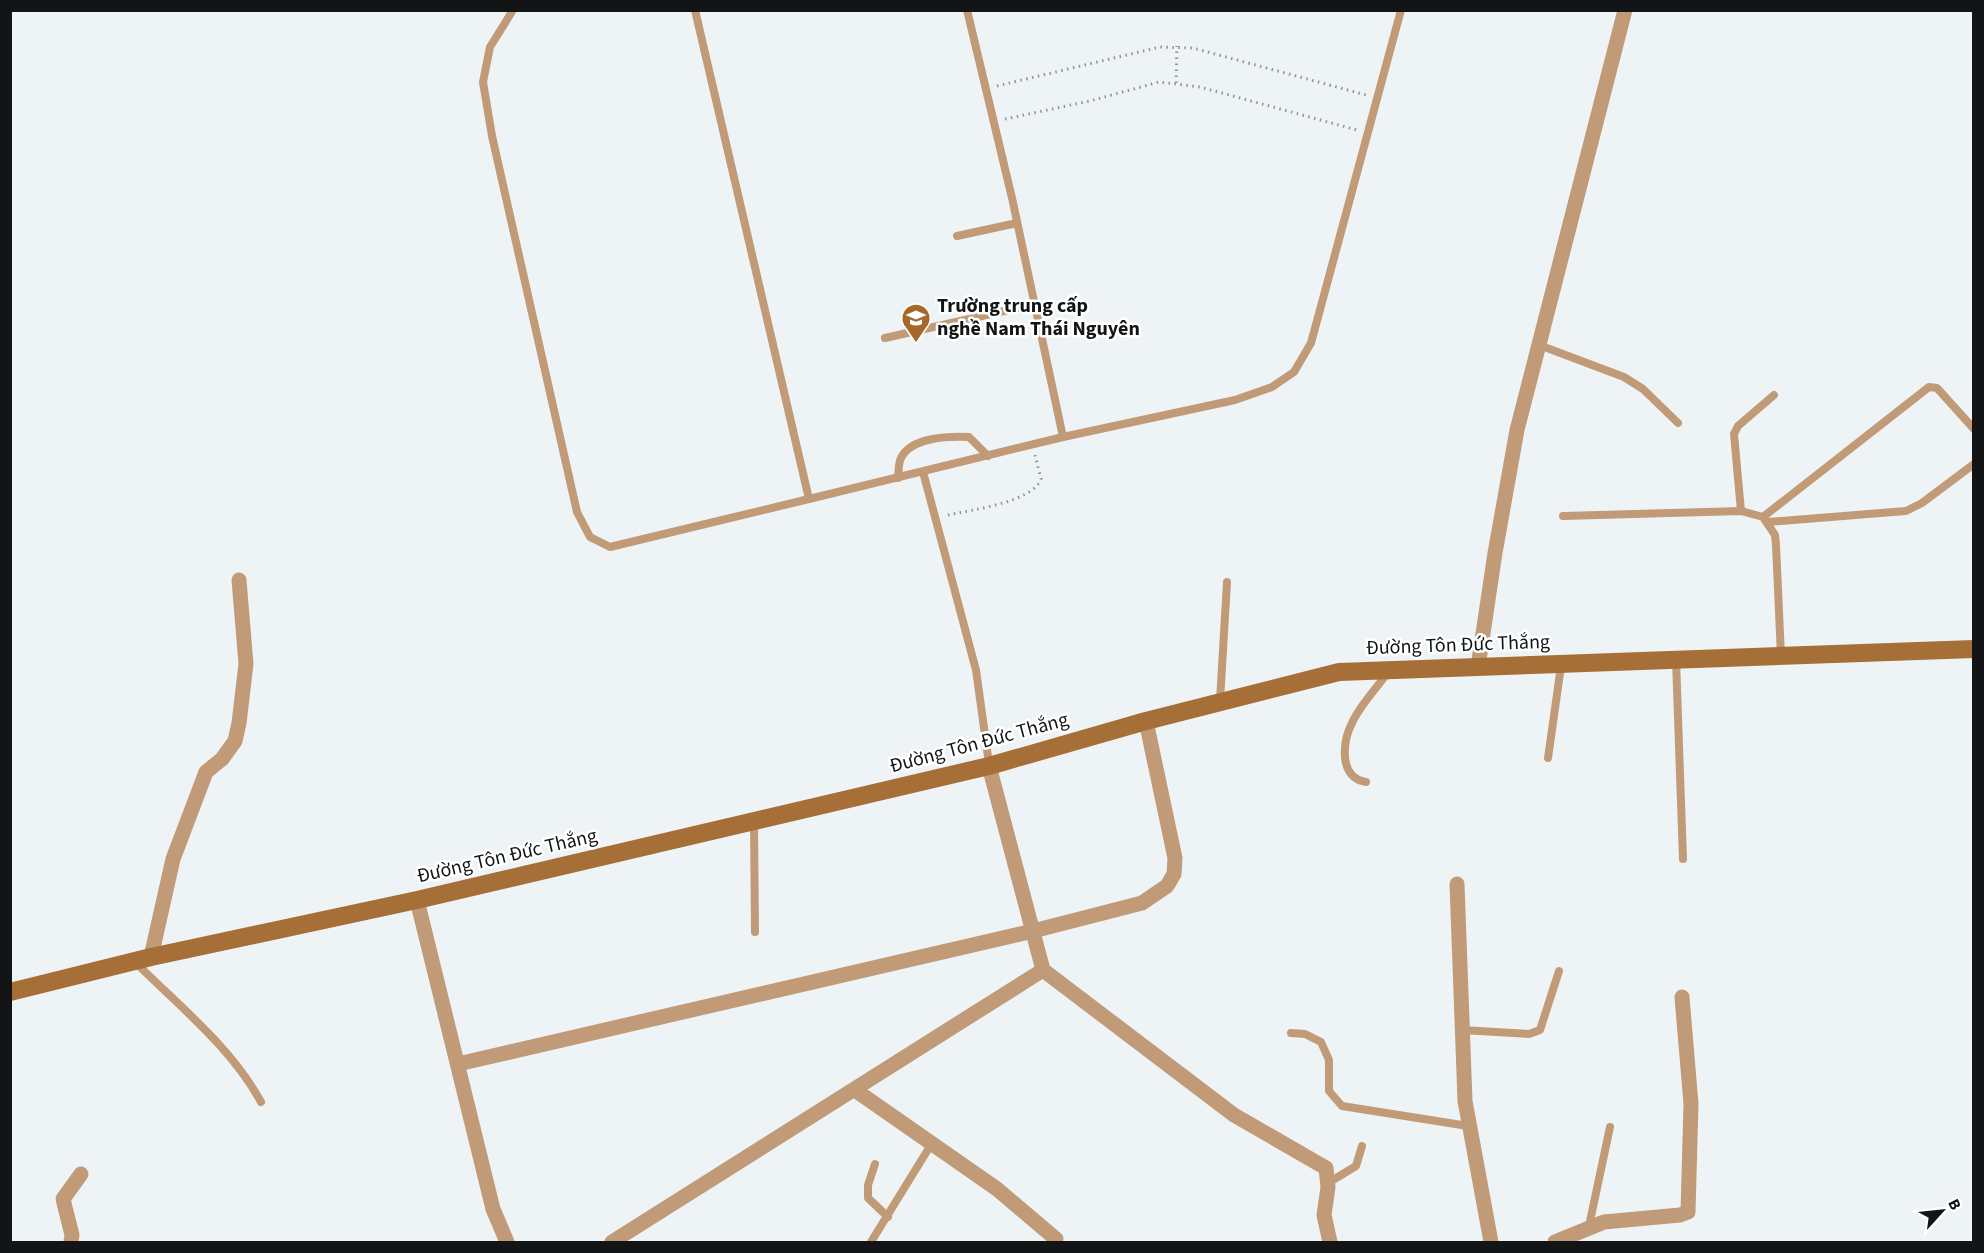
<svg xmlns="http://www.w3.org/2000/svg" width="1984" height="1253" font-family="'Source Sans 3',sans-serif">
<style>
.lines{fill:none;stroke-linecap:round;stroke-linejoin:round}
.path{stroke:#8f9395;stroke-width:3;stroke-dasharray:1.5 4.5;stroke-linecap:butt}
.lane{stroke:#c19b78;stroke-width:8}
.street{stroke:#c19b78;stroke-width:15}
.secondary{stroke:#a56f37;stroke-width:18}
.labels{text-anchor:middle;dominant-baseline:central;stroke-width:5;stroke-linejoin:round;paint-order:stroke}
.poi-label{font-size:20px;font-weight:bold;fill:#121415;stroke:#fff;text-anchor:start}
.street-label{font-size:20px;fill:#121415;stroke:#fff}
</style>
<rect width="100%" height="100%" fill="#eef4f6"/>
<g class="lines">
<!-- path -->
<g class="path">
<path d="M 1176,83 L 1177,46"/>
<path d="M 997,86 L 1160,47 L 1193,48 L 1366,95"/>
<path d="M 1005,119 L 1090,101 L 1159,82 L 1200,87 L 1357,130"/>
<path d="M 948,515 C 971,510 1033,502 1041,479 L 1035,455"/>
</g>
<!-- lane -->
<g class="lane">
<path d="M 513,10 L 490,47 L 483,82 L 492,136 L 577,512 L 590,537 L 610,547 L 809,499"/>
<path d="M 695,10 L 809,499 L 1063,437 L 1235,400 L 1272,387 L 1294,372 L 1311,343 L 1401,10"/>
<path d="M 967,10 L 1012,198 L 1063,437"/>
<path d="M 957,236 L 1017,223"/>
<path d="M 885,338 L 1035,304"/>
<path d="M 1539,345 L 1624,377 L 1643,389 L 1678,423"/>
<path d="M 923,472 L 976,670 L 989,764"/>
<path d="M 898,478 C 899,471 898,464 901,458 C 911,437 949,436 969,437 L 988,456"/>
<path d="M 1741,511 L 1734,434 L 1738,426 L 1774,395"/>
<path d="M 1563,516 L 1741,511 L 1763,517 L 1775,535 L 1776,545 L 1781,656"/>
<path d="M 1763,517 L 1929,387 L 1937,388 L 1974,429"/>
<path d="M 1768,522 L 1906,511 L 1922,503 L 1974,464"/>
<path d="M 1676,660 L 1683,859"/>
<path d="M 1220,701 L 1227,582"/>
<path d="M 1548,758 L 1561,666"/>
<path d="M 1366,782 C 1339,778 1342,743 1352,723 C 1360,705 1377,688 1388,672"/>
<path d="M 754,822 L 755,932"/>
<path d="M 135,962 C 179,1006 231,1047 261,1102"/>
<path d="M 1462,1030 L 1529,1034 L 1540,1030 L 1559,971"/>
<path d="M 1291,1033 L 1305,1034 L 1321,1042 L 1329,1060 L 1329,1091 L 1342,1106 L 1468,1126"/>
<path d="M 875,1164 L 868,1185 L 868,1198 L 888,1217"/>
<path d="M 1328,1183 L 1356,1166 L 1362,1146"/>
<path d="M 1589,1226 L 1610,1127"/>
<path d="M 871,1242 L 932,1143"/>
</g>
<!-- street -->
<g class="street">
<path d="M 1478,667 L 1495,553 L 1517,430 L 1625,10"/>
<path d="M 989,766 L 1043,970 L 1234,1115 L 1326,1168 L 1328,1187 L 1324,1215 L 1330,1242"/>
<path d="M 1457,884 L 1465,1101 L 1491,1242"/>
<path d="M 417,900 L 493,1209 L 507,1242"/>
<path d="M 151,957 L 173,859 L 206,772 L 222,759 L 235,741 L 239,723 L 246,664 L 239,580"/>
<path d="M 458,1064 L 1033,931 L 1142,903 L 1167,886 L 1174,874 L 1175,858 L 1146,721"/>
<path d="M 855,1090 L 997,1189 L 1056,1239"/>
<path d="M 71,1242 L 72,1235 L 63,1199 L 81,1174"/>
<path d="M 612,1242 L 1043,970"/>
<path d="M 1555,1242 L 1604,1222 L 1680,1215 L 1688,1212 L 1691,1104 L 1682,997"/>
</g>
<!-- secondary -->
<path class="secondary" d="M 10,992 L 151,957 L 417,900 L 989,766 L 1146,721 L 1339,672 L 1974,649"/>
</g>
<!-- icons -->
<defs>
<g id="university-pin" transform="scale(1.5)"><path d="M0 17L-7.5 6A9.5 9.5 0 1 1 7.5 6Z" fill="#a4692a" stroke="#fff"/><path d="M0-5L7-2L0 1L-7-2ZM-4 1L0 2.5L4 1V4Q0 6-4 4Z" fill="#fff"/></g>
</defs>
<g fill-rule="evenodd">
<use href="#university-pin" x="916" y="318"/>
</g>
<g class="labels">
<!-- poi labels -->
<g class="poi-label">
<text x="937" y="306">Trường trung cấp<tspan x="937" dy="23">nghề Nam Thái Nguyên</tspan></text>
</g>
<!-- street labels -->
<g class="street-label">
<text transform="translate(1458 645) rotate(-2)">Đường Tôn Đức Thắng</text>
<text transform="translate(979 743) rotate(-15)">Đường Tôn Đức Thắng</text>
<text transform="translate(507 856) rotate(-13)">Đường Tôn Đức Thắng</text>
</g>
</g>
<!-- border -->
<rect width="1984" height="1253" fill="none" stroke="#121415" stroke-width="24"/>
<!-- north arrow -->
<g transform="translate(1942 1211) rotate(63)" stroke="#ffffff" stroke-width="4.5" paint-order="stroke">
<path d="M0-4.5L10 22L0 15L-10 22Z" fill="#121415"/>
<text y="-9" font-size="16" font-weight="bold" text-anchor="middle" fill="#121415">B</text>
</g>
</svg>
